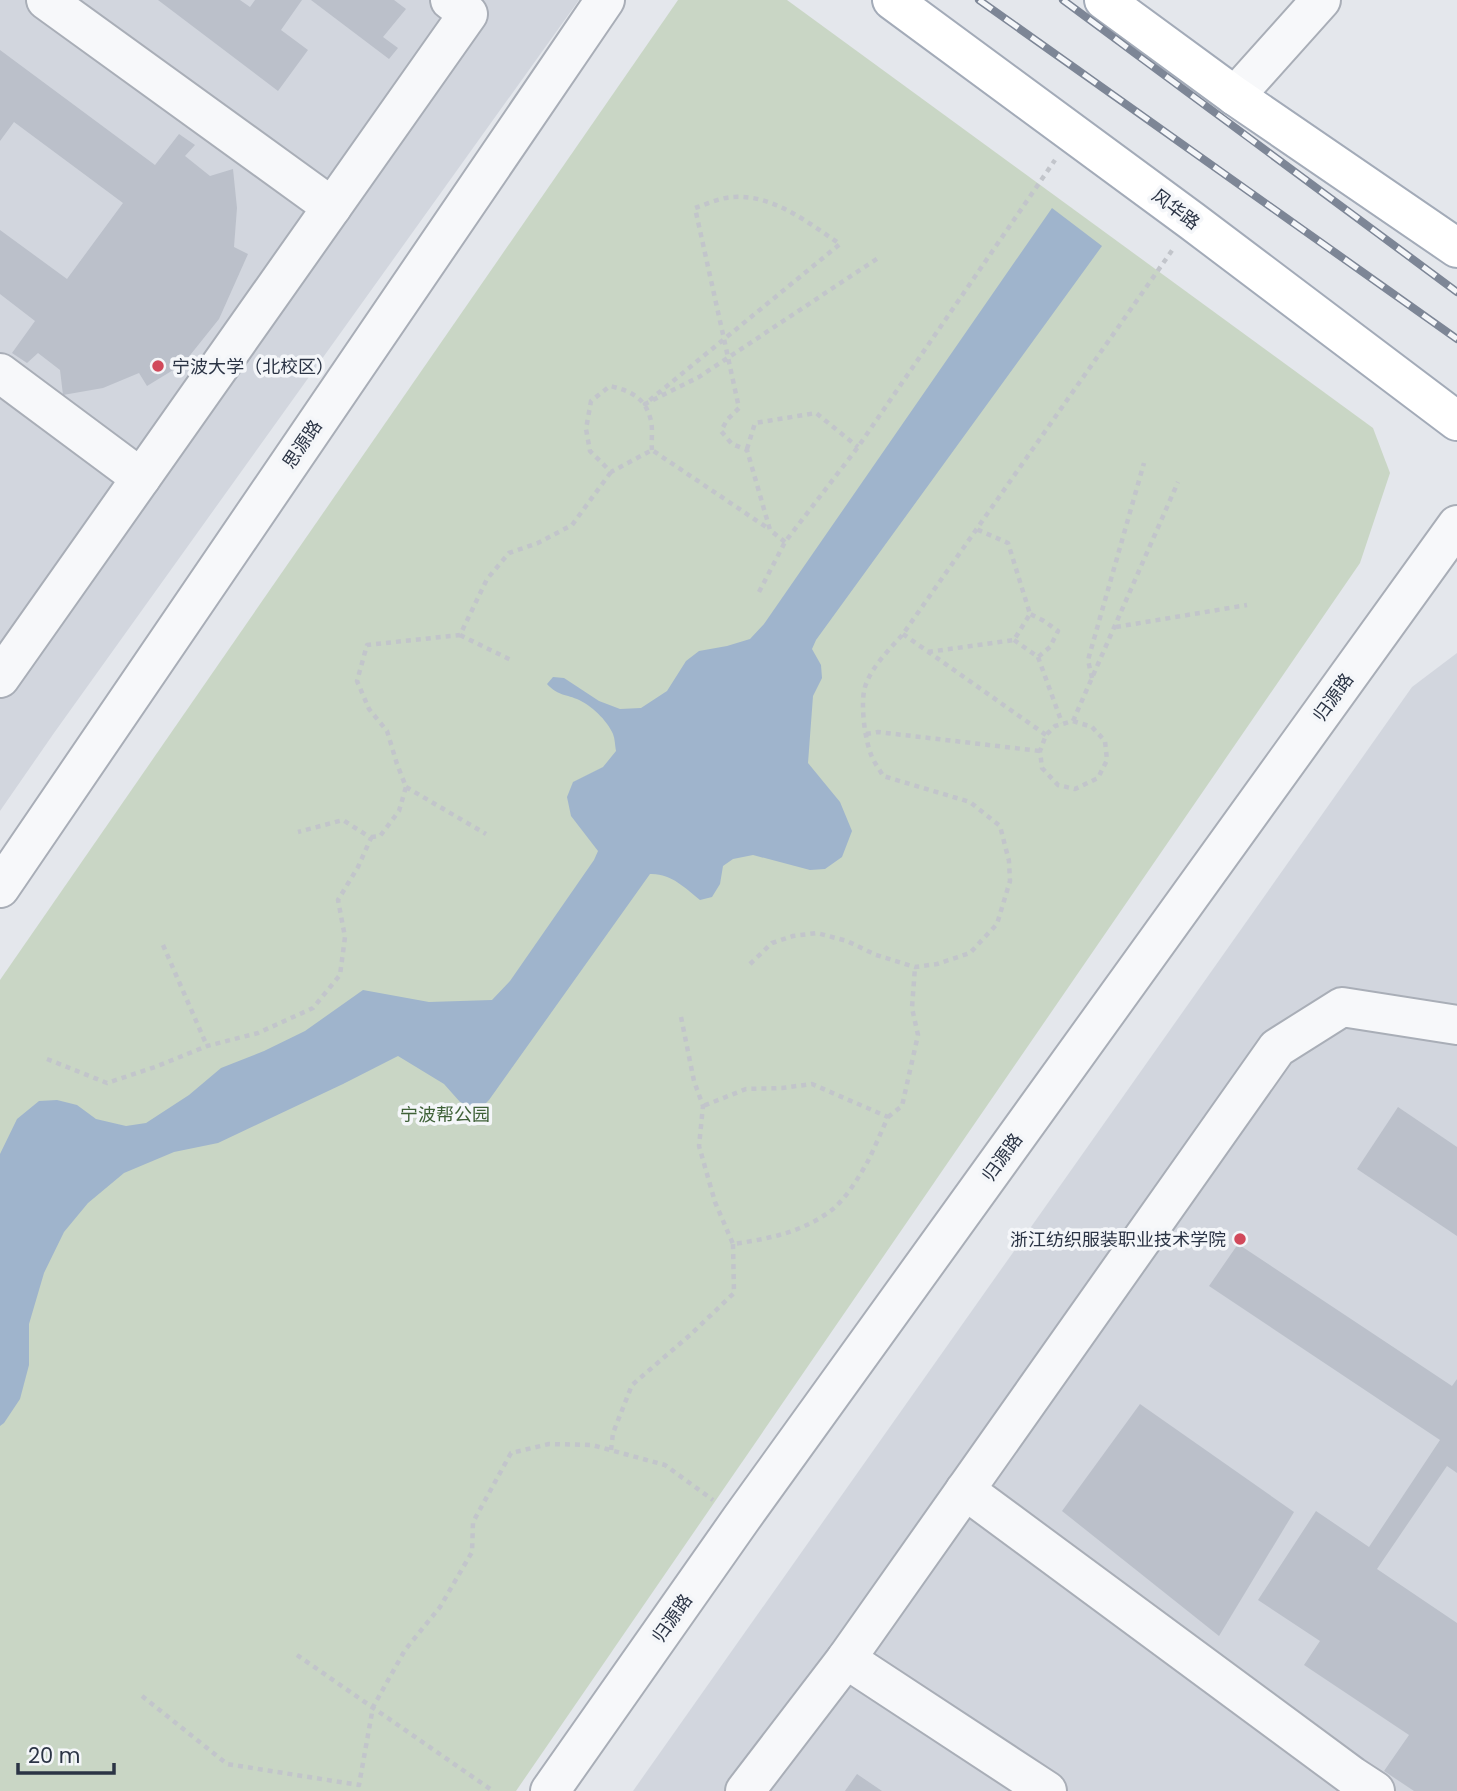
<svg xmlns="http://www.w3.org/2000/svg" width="1457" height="1791" font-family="Poppins,'Noto Sans SC',sans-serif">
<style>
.built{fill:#d2d6de}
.green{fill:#c9d6c5}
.water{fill:#9fb4cc}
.building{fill:#bbc0ca}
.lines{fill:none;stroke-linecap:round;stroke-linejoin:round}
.minor-casing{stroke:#a9aeb7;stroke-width:42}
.major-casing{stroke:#a3abb8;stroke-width:42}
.path{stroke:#c2c5cb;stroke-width:4.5;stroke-dasharray:5 5;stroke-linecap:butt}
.minor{stroke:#f7f8fa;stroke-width:38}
.major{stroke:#fff;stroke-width:38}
.rail-casing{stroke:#7d8696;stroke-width:8}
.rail{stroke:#f4f6f9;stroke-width:5;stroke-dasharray:16;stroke-linecap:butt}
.poi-dot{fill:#d1495b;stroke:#f4f6f9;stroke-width:2.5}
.labels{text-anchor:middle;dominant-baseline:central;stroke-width:7;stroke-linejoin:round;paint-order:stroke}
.street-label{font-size:18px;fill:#2b3445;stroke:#f4f6f9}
.poi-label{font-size:18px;fill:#2b3445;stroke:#f4f6f9;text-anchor:start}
.park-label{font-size:18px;fill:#3f6138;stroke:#f4f6f9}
</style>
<rect width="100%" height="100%" fill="#e4e7ec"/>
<!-- built -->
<g class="built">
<path d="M 0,0 L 579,0 L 54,733 L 0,811 Z"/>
<path d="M 1457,653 L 1457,1791 L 633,1791 L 1412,687 Z"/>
</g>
<!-- green -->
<path class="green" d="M 678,0 L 787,0 L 1373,428 L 1390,473 L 1360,563 L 516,1791 L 0,1791 L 0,980 Z"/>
<!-- water -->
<path class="water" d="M 1052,208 L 1102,246 L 816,640 L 812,649 L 821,665 L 822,678 L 813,696 L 808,763 L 840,802 L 852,831 L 842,857 L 825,869 L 810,870 L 753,855 L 733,859 L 723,866 L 720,884 L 712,897 L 700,900 C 685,888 671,873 650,874 L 489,1100 L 479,1110 L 460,1102 L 444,1084 L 398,1056 L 343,1084 L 218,1143 L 174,1152 L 124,1173 L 88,1203 L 64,1232 L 44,1273 L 29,1324 L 29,1365 L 20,1399 L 4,1423 L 0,1426 L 0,1154 L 17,1119 L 39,1101 L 57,1100 L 77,1105 L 96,1119 L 126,1126 L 146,1123 L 189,1095 L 221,1068 L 264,1051 L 305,1031 L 363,990 L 429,1002 L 492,1000 L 510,981 L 594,860 L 598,851 L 571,816 L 567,797 L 573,782 L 603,767 L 616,751 C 615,746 615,739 613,734 C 607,720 591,705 577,699 C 564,694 557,695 547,684 L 553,677 L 564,678 L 599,701 L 620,709 L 641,708 L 667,691 L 686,661 L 699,651 L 727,646 L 750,639 L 764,624 Z"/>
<!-- building -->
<g class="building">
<path d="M 158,0 L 240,0 L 250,7 L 255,0 L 302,0 L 281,30 L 308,50 L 278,91 Z"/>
<path d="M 311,0 L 394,0 L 406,9 L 383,37 L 398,48 L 389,59 Z"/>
<path d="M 0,50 L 155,165 L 179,134 L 195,145 L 185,156 L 210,176 L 233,169 L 237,208 L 234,247 L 248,254 L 219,319 L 183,364 L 147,386 L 139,373 L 103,388 L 63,395 L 60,370 L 38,353 L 27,363 L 12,353 L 35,321 L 0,294 L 0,230 L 67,279 L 123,203 L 14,122 L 0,141 Z"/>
<path d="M 1398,1107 L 1457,1147 L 1457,1236 L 1357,1169 Z"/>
<path d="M 1238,1244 L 1452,1386 L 1457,1379 L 1457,1473 L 1447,1466 L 1377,1569 L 1457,1623 L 1457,1791 L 1414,1791 L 1384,1771 L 1409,1735 L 1304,1665 L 1320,1641 L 1258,1600 L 1316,1511 L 1369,1547 L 1440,1440 L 1209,1286 Z"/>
<path d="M 1140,1404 L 1294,1512 L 1219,1636 L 1062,1511 Z"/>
<path d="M 857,1774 L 882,1791 L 845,1791 Z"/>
</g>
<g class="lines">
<!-- minor casing -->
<g class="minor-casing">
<g id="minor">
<path d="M 46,0 L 332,207"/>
<path d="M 1235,96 L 1321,0"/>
<path d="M 0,373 L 141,478"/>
<path d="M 0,678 L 468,14 L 450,0"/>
<path d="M 0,888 L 605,0"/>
<path d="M 965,1490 L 1352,1776 L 1375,1791"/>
<path d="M 846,1659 L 1047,1791"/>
<path d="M 550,1791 L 741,1519 L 1457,525"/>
<path d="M 745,1791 L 846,1659 L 1277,1048 L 1342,1007 L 1457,1025"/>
</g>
</g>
<!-- major casing -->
<g class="major-casing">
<g id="major">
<path d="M 892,0 L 1192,221 L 1457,421"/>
<path d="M 1104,0 L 1235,96 L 1457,248"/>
</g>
</g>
<!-- path -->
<g class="path">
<path d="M 747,449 L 755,423 L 816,413 L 858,447"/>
<path d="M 652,450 C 651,441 653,430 651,421 C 646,398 631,391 610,386 L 591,401 L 586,429 L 590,451 L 611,472 L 652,450 L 769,529"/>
<path d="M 785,542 L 770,530 L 747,450 L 732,444 L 721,431 L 727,420 L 739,408 L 724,339 L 695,208 C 707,204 720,198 732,197 C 773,194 807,222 840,244 L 645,404 L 699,377 L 878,258"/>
<path d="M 759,592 L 785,542 L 858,447 L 1055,160"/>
<path d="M 1116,627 L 1247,605"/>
<path d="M 903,634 L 1046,735"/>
<path d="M 460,635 L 513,661"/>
<path d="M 1014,640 L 1038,657 L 1050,647 L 1058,631 L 1044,621 L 1030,614"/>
<path d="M 928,652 L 1014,640 L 1030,614 L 1008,543 L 976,529"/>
<path d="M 1038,657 L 1062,723"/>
<path d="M 1092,678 L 1088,660 L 1144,463"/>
<path d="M 1073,721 L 1178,482"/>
<path d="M 1073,721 L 1092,727 L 1105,741 L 1107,760 L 1098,778 L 1075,789 L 1058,785 L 1042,768 L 1040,751 L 1046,735 L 1055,726 Z"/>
<path d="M 866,734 L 878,732 L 1040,751"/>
<path d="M 406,787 L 486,834"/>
<path d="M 371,837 L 380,836 L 399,811 L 406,787 L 397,764 L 387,731 L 369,709 L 357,681 L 367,645 L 460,635 L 487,579 L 509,553 L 538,543 L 572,525 L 611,472"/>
<path d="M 163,945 L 207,1046"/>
<path d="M 750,964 L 772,943 L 793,936 L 817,933 L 847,941 L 876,955 L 915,967 L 937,964 L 970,953 L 997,924 L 1010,881 L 1009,861 L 1000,826 L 970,802 L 883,776 C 880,770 875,764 872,757 C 865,741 860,704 865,687 C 871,667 890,649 903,634 L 1173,249"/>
<path d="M 681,1017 L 694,1081 L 703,1106 L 699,1146 L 715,1202 L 733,1244 C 768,1239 804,1232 833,1209 C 847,1197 859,1177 868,1161 C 875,1147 881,1132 888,1117 L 812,1084 L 782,1088 L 746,1089 L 703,1106"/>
<path d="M 47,1059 L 107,1083 L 155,1067 L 207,1046 L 258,1033 L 313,1008 L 340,975 L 345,937 L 338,900 L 358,867 L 371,838 L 343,820 L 298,832"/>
<path d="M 888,1117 L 902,1106 L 918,1035 L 912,1008 L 915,967"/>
<path d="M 611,1450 L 613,1433 L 632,1385 L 690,1335 L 734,1293 L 733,1244"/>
<path d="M 297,1655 L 493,1791"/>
<path d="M 142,1696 L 227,1764 L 359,1785 L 373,1707 L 405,1650 L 440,1607 L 472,1552 L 473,1522 L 511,1453 L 549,1444 L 592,1445 L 665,1465 L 713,1500"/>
</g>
<!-- minor -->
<use href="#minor" class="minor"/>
<!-- major -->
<use href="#major" class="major"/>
<!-- rail casing -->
<g class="rail-casing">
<g id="rail">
<path d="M 979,0 L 1457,339"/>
<path d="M 1063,0 L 1457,292"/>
</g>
</g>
<!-- rail -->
<use href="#rail" class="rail"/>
</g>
<!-- markers -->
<g class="poi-dot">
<circle cx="158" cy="366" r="7"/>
<circle cx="1240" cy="1239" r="7"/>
</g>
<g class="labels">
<!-- street labels -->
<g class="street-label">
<text transform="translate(1176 209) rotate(37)">风华路</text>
<text transform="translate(302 444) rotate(-56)">思源路</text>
<text transform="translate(1333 697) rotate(-54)">归源路</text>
<text transform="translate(1002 1157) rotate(-54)">归源路</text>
<text transform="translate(672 1618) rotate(-55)">归源路</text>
</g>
<!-- poi labels -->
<g class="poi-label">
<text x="172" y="366">宁波大学（北校区）</text>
<text x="1226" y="1239" text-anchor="end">浙江纺织服装职业技术学院</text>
</g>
<!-- park labels -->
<g class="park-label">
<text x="445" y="1114">宁波帮公园</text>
</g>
</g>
<!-- scale -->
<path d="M18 1763v10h96v-10" fill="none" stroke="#2b3445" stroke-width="3.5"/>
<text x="28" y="1763" font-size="21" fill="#2b3445" stroke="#f4f6f9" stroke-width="5" paint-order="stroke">20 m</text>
</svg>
